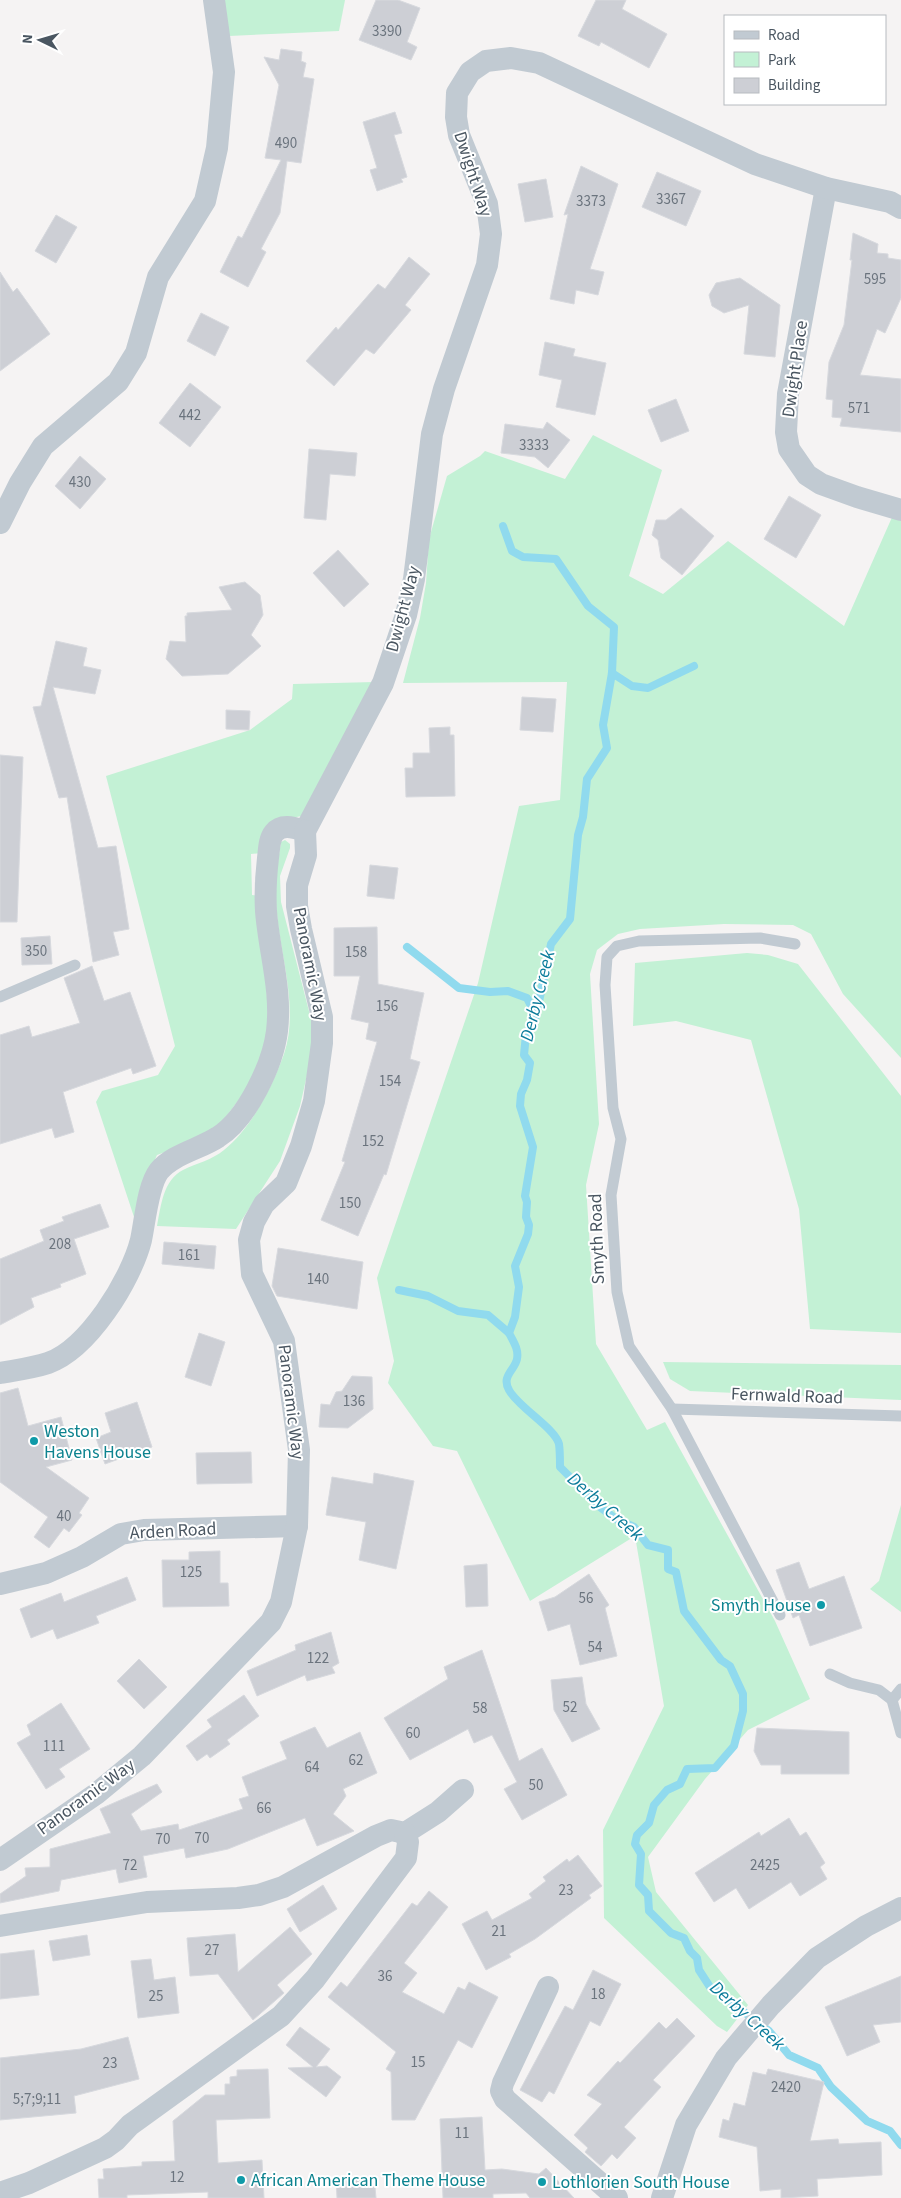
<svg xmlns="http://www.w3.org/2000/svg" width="901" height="2198" font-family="'Source Sans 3',sans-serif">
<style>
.green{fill:#c3f1d5}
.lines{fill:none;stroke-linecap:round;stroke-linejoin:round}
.stream{stroke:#90daee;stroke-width:8}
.building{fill:#cdcfd5;stroke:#d7d9de}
.lane{stroke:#c1cad2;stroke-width:11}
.street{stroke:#c1cad2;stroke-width:22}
.culture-dot{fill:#0f9aa8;stroke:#fff;stroke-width:2}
.labels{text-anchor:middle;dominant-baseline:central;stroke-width:4;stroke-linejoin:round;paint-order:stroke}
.number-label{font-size:15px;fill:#6b747e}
.street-label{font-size:18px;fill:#4a5661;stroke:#fff}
.culture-label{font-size:18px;fill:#0d838f;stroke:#fff;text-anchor:start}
.water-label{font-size:19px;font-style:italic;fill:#0c7c9b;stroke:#fff}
</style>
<rect width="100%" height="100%" fill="#f5f3f3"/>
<!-- green -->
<g class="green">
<path d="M 222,0 L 345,0 L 339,31 L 229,36 Z"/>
<path d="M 593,435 L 662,470 L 629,576 L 663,594 L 728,541 L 844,626 L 893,515 L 901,517 L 901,1058 L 843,994 L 811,934 L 793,925 L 724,924 L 640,929 L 618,934 L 597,950 L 590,974 L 599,1124 L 586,1185 L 596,1344 L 647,1430 L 665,1422 L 775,1621 L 810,1699 L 748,1730 L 705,1779 L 648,1857 L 656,1892 L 748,2005 L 727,2032 L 717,2026 L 604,1918 L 603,1830 L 664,1706 L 635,1536 L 530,1601 L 457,1451 L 433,1446 L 388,1383 L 394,1361 L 377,1278 L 478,983 L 519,806 L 560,800 L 567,682 L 403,683 L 420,618 L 426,583 L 429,539 L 447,476 L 480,456 L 485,451 L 565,479 Z"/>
<path d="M 375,682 L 307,815 L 281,820 L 262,853 L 251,854 L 252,895 L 260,896 L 265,955 L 269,1041 L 256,1077 L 216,1130 L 198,1140 L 157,1155 L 147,1177 L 137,1226 L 96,1102 L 102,1091 L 158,1075 L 175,1046 L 106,776 L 250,730 L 292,699 L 293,684 Z"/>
<path d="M 285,840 L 290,844 L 290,848 L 280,876 L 281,902 L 312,1023 L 312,1053 L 300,1106 L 280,1161 L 236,1229 L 157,1226 C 161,1206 163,1180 183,1170 C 197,1163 212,1160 224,1150 C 251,1129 273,1085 284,1054 C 299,1009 281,959 277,914 C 274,890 277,866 281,842 Z"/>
<path d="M 747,953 L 768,955 L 798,964 L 901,1096 L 901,1333 L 810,1329 L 799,1209 L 751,1040 L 676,1021 L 633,1026 L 635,963 Z"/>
<path d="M 663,1362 L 901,1365 L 901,1400 L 690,1391 L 670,1379 Z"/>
<path d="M 901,1436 L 901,1612 L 870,1589 L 879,1581 L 901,1505 Z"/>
</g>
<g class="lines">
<!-- stream -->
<g class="stream">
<path d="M 503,526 L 512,551 L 523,557 L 556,559 L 588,606 L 614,627 L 612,673 L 603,725 L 607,748 L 587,779 L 583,817 L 578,835 L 570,919 L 551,944 L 536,1016 L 526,1034 L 524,1055 L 530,1063 L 527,1080 L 521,1094 L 520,1106 L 533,1147 L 525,1196 L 527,1202 L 526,1217 L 529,1225 L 528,1234 L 515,1266 L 519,1287 L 515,1317 L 509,1333 C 513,1341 519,1349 517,1359 C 515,1370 501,1376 509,1390 C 518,1407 555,1428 559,1444 C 560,1451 560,1460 560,1467 L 600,1507 L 616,1519 L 634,1527 L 648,1545 L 668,1550 L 668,1569 L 676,1572 L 684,1611 L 721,1660 L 730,1666 L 743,1694 L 743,1711 L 734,1746 L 715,1768 L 687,1769 L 680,1784 L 667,1790 L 654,1805 L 649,1823 L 637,1835 L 635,1844 L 641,1854 L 639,1885 L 648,1895 L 649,1911 L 671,1933 L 684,1938 L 690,1951 L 697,1958 L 699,1970 L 710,1987 L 719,1991 L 727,1999 L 769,2031 L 789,2055 L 818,2068 L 831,2087 L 867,2121 L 890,2131 L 901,2145"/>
<path d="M 612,673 L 632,686 L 648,688 L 694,666"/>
<path d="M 407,947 L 459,988 L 490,992 L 508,991 L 527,998 L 536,1016"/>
<path d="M 399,1290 L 428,1296 L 458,1311 L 488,1315 L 509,1333"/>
</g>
</g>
<!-- building -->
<g class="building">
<path d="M 376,0 L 398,0 L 420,8 L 407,42 L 417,47 L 411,60 L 359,40 Z"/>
<path d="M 596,0 L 626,0 L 622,9 L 667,34 L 649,68 L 601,42 L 599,46 L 578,36 Z"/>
<path d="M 281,49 L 302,52 L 301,61 L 306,63 L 303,77 L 314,79 L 301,163 L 287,161 L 280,213 L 261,249 L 266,252 L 248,287 L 220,272 L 238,236 L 242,238 L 281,160 L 265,158 L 279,85 L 264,57 L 279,60 Z"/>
<path d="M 395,112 L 402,133 L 394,135 L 407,177 L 401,179 L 403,182 L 377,191 L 370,170 L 377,168 L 363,122 Z"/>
<path d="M 581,166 L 618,184 L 590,269 L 604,272 L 598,295 L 576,290 L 574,304 L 550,299 L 568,214 L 564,215 Z"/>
<path d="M 657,172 L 701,191 L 686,226 L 642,207 Z"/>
<path d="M 546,179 L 553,217 L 525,222 L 518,184 Z"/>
<path d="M 56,215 L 77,227 L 56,263 L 35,251 Z"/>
<path d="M 853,233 L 878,244 L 877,253 L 888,254 L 888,258 L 901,260 L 901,298 L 885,333 L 877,329 L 860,375 L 901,379 L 901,432 L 840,426 L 842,418 L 832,417 L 833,400 L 826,399 L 829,362 L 844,325 L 852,260 L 850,260 Z"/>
<path d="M 409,257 L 430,274 L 405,305 L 411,310 L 374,354 L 366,349 L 334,386 L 306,361 L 336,327 L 338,330 L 378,284 L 385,289 Z"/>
<path d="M 0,272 L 13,292 L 17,288 L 50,334 L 0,371 Z"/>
<path d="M 740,278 L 780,305 L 775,357 L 744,354 L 749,305 L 724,313 L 712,306 L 709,295 L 716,283 Z"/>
<path d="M 201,313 L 229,327 L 215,356 L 187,341 Z"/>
<path d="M 545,342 L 575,349 L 573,356 L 606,363 L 595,415 L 556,407 L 562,380 L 539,375 Z"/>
<path d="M 190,383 L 221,407 L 190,447 L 159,423 Z"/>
<path d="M 676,399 L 689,431 L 661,442 L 648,410 Z"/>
<path d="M 547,422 L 570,440 L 548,468 L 535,457 L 501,453 L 505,424 L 543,429 Z"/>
<path d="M 309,449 L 357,453 L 355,476 L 330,474 L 326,520 L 304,518 Z"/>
<path d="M 80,456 L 106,479 L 80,509 L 55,486 Z"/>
<path d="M 789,496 L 821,515 L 796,558 L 764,539 Z"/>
<path d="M 681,508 L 714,536 L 682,575 L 661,558 L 658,540 L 652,535 L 656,520 L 666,520 Z"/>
<path d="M 338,550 L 369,584 L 344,607 L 313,573 Z"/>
<path d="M 245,582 L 260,595 L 263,615 L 251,635 L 261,646 L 228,674 L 182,676 L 166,659 L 170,641 L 186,642 L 185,616 L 187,616 L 187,613 L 232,610 L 219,587 Z"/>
<path d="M 56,641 L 87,648 L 83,666 L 101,670 L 95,694 L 53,687 L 98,848 L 116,846 L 129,929 L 113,932 L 119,955 L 93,962 L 67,797 L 59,798 L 33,707 L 41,706 Z"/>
<path d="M 522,697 L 556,699 L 553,732 L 520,730 Z"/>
<path d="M 226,710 L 250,711 L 249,730 L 226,729 Z"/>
<path d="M 450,727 L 450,735 L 454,735 L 455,796 L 406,797 L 405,768 L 413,768 L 413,753 L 430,753 L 429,728 Z"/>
<path d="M 0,755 L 23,757 L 17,922 L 0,922 Z"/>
<path d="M 370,865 L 398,868 L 394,899 L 367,896 Z"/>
<path d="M 377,927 L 378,984 L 424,993 L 410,1059 L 420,1062 L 386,1175 L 384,1174 L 358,1236 L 321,1220 L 345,1162 L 342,1161 L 377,1042 L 366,1039 L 369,1023 L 351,1019 L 360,976 L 334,976 L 334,928 Z"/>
<path d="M 50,936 L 52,964 L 22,965 L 21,938 Z"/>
<path d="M 92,966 L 104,1001 L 130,992 L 156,1066 L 133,1074 L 131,1068 L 63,1092 L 74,1132 L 55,1138 L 52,1128 L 0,1144 L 0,1035 L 29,1026 L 32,1037 L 80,1023 L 64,978 Z"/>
<path d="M 100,1204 L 109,1227 L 74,1239 L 86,1274 L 60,1284 L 61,1287 L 31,1298 L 34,1307 L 0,1325 L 0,1259 L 44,1241 L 40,1230 L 64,1221 L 62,1217 Z"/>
<path d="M 164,1242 L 216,1246 L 214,1269 L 162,1264 Z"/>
<path d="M 278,1248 L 363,1262 L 357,1309 L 277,1296 L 272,1286 Z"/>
<path d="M 199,1333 L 225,1342 L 211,1386 L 185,1377 Z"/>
<path d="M 352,1376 L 372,1377 L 373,1409 L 348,1428 L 319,1427 L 321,1404 L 330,1405 L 336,1392 L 342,1391 Z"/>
<path d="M 18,1388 L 28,1426 L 61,1417 L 72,1460 L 46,1467 L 89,1498 L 79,1513 L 82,1515 L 69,1532 L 64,1528 L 49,1548 L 34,1537 L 48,1517 L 0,1482 L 0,1393 Z"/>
<path d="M 137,1402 L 152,1447 L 105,1464 L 96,1438 L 111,1432 L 105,1413 Z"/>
<path d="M 251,1452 L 252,1483 L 197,1484 L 196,1453 Z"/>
<path d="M 374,1473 L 414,1481 L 396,1569 L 359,1560 L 366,1522 L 326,1515 L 332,1477 L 373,1484 Z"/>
<path d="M 220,1551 L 220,1583 L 228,1583 L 229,1606 L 163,1607 L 162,1560 L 189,1560 L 189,1552 Z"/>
<path d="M 799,1562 L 809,1589 L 844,1576 L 862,1628 L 810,1646 L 799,1615 L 793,1618 L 776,1570 Z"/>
<path d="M 487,1564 L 488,1606 L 466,1607 L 464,1566 Z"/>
<path d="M 589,1574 L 609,1605 L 605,1608 L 617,1656 L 580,1665 L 570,1624 L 548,1631 L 539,1602 L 555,1597 Z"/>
<path d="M 127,1577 L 136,1600 L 96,1616 L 99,1623 L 57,1639 L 53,1629 L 31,1638 L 20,1609 L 61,1593 L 64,1602 Z"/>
<path d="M 331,1632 L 339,1663 L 332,1667 L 335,1673 L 307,1681 L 305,1675 L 257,1696 L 247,1671 L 296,1650 L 295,1645 Z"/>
<path d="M 482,1650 L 519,1761 L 542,1748 L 567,1795 L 522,1820 L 504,1789 L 517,1782 L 492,1735 L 474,1743 L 468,1729 L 410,1760 L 384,1718 L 448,1679 L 444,1667 Z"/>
<path d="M 139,1659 L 167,1687 L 144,1709 L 117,1681 Z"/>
<path d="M 582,1677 L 586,1704 L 600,1729 L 572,1742 L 554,1710 L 551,1680 Z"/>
<path d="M 244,1695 L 259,1716 L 227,1740 L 230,1744 L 210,1758 L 207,1754 L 197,1761 L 186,1746 L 212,1727 L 207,1720 Z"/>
<path d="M 61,1703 L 90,1749 L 59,1769 L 65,1777 L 46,1789 L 17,1743 L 31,1735 L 27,1725 Z"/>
<path d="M 315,1727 L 327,1748 L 360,1732 L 377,1773 L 343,1789 L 346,1796 L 333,1814 L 354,1831 L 317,1846 L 305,1818 L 228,1849 L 186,1858 L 184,1848 L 143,1856 L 147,1877 L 119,1883 L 116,1869 L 61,1880 L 59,1891 L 0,1903 L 0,1894 L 26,1876 L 25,1868 L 50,1867 L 50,1849 L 111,1833 L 100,1809 L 157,1784 L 162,1792 L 131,1814 L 141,1831 L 178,1824 L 179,1830 L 243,1809 L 239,1799 L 249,1796 L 242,1777 L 287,1759 L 280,1742 Z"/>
<path d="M 757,1728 L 849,1732 L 849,1774 L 781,1774 L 781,1765 L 761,1765 L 754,1751 Z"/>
<path d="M 789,1818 L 800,1836 L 806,1832 L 825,1863 L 820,1867 L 827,1879 L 800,1896 L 791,1882 L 749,1909 L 736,1888 L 714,1902 L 695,1873 L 759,1832 L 761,1836 Z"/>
<path d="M 578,1855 L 602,1886 L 589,1895 L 591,1898 L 535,1939 L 509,1954 L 511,1957 L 486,1970 L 462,1924 L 487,1911 L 492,1920 L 532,1898 L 529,1894 L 546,1881 L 543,1877 L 567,1859 L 569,1862 Z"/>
<path d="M 323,1885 L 337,1909 L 300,1932 L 287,1909 Z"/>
<path d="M 429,1891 L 448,1907 L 404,1963 L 417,1973 L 402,1992 L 444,2014 L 458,1987 L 465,1990 L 469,1982 L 498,1997 L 472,2048 L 458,2040 L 415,2120 L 392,2120 L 391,2072 L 386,2069 L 396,2052 L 328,1997 L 341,1982 L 347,1987 L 412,1903 L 417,1906 Z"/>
<path d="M 290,1927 L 312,1954 L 277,1985 L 284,1993 L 253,2020 L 218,1974 L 190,1976 L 187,1938 L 235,1934 L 238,1972 Z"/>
<path d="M 87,1935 L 90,1955 L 53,1961 L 49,1941 Z"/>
<path d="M 34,1950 L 39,1995 L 0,1999 L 0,1954 Z"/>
<path d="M 151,1959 L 154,1980 L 175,1977 L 179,2013 L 138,2018 L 131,1961 Z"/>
<path d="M 593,1970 L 621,1984 L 600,2026 L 590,2021 L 554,2094 L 549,2091 L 542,2102 L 520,2090 L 565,2006 L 573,2010 Z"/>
<path d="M 901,1976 L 901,2022 L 873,2025 L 880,2042 L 847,2056 L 825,2007 Z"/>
<path d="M 677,2018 L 695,2036 L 653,2080 L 661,2087 L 624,2127 L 636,2138 L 617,2159 L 612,2154 L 601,2166 L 585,2152 L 588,2148 L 574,2135 L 602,2104 L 587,2095 L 618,2061 L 620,2063 L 659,2022 L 666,2029 Z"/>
<path d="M 300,2027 L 330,2049 L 316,2067 L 327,2066 L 341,2077 L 326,2097 L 288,2068 L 313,2067 L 286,2045 Z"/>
<path d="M 128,2037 L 139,2079 L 74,2096 L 76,2113 L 0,2120 L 0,2058 L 81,2049 Z"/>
<path d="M 268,2069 L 270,2118 L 216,2120 L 218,2163 L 262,2160 L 264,2198 L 208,2198 L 208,2192 L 127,2195 L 127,2198 L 99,2198 L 98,2179 L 104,2179 L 103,2169 L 142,2166 L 142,2162 L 175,2161 L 173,2121 L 205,2095 L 225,2095 L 225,2084 L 230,2084 L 230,2077 L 237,2076 L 237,2070 Z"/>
<path d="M 768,2069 L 824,2082 L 810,2141 L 838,2139 L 839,2144 L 881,2142 L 882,2175 L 817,2179 L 818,2196 L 781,2198 L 781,2189 L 760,2191 L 757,2147 L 719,2137 L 723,2119 L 729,2121 L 734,2103 L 745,2106 L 753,2072 L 766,2075 Z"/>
<path d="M 482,2117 L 485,2170 L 502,2169 L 539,2174 L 546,2168 L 574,2198 L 530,2198 L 526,2193 L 493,2194 L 493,2198 L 443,2198 L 440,2119 Z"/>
<path d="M 374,2176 L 376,2198 L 337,2198 L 336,2179 Z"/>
</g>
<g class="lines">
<!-- lane -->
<g class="lane">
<path d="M 0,997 L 75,965"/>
<path d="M 672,1409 L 901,1416"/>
<path d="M 780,1615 L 672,1409 L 629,1346 L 617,1292 L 611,1195 L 621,1139 L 613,1108 L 605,985 L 607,957 L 617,946 L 639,941 L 760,938 L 795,944"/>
<path d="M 830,1674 L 850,1683 L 879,1690 L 892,1700 L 901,1733"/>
<path d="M 892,1700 L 901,1689"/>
</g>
<!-- street -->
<g class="street">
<path d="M 826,188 L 788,394 L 786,432 L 789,449 L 807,475 L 821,484 L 857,497 L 901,510"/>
<path d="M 0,523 L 20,483 L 43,446 L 118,382 L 136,353 L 158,277 L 205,201 L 217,148 L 224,72 L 214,0"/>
<path d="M 305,831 L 383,683 L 406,615 L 414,579 L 432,434 L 444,389 L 487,265 L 491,234 L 487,204 L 459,135 L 456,117 L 457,93 L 470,72 L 486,61 L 511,58 L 539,63 L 755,164 L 826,188 L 890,202 L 901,208"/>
<path d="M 0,1373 C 16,1370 33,1368 48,1363 C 88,1349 131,1280 141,1240 C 145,1221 148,1185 159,1171 C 173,1154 200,1149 218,1137 C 247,1119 273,1064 277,1031 C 282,990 269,951 266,911 C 265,894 266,875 268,858 C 269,851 269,839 274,833 C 282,823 295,828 305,831"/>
<path d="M 0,1584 L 46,1573 L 82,1557 L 121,1534 L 144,1530 L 297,1526"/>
<path d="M 0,1860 L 96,1794 L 142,1756 L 271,1622 L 281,1602 L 297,1526 L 299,1450 L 284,1341 L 252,1274 L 249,1240 L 254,1222 L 264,1204 L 286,1183 L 301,1146 L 314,1101 L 322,1043 L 322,1017 L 301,929 L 297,906 L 297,885 L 306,855 L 305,831"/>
<path d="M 0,1926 L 147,1902 L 238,1898 L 259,1895 L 283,1887 L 376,1836 L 391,1830 L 405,1833 L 438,1812 L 463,1790"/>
<path d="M 548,1987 L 503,2083 L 501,2091 L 505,2099 L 617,2198"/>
<path d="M 0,2193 L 29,2183 L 105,2148 L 116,2140 L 130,2125 L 281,2016 L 315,1979 L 406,1858 L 408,1842 L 405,1833"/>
<path d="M 662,2198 L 686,2125 L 726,2058 L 771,2005 L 817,1958 L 866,1926 L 901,1908"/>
</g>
</g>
<!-- markers -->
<g class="culture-dot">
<circle cx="34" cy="1441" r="5"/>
<circle cx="821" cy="1605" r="5"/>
<circle cx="241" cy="2180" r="5"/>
<circle cx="542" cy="2182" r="5"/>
</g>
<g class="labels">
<!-- number labels -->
<g class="number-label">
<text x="387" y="31">3390</text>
<text x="286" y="143">490</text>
<text x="671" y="199">3367</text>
<text x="591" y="201">3373</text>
<text x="875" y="279">595</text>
<text x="859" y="408">571</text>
<text x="190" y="415">442</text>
<text x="534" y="445">3333</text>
<text x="80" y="482">430</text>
<text x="36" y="951">350</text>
<text x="356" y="952">158</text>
<text x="387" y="1006">156</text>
<text x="390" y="1081">154</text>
<text x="373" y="1141">152</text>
<text x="350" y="1203">150</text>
<text x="60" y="1244">208</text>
<text x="189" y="1255">161</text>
<text x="318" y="1279">140</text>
<text x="354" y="1401">136</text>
<text x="64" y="1516">40</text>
<text x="191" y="1572">125</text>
<text x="586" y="1598">56</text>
<text x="595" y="1647">54</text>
<text x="318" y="1658">122</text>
<text x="570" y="1707">52</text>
<text x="480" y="1708">58</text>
<text x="413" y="1733">60</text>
<text x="54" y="1746">111</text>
<text x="356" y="1760">62</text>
<text x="312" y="1767">64</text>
<text x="536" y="1785">50</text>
<text x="264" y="1808">66</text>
<text x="202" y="1838">70</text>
<text x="163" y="1839">70</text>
<text x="130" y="1865">72</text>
<text x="765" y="1865">2425</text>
<text x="566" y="1890">23</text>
<text x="499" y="1931">21</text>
<text x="212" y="1950">27</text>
<text x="385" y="1976">36</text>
<text x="598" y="1994">18</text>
<text x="156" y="1996">25</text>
<text x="418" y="2062">15</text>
<text x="110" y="2063">23</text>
<text x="786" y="2087">2420</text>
<text x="37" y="2099">5;7;9;11</text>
<text x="462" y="2133">11</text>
<text x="177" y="2177">12</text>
</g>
<!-- street labels -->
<g class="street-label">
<text transform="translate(473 174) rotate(72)">Dwight Way</text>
<text transform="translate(795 369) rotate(-82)">Dwight Place</text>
<text transform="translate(403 609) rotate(-75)">Dwight Way</text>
<text transform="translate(310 964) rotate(79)">Panoramic Way</text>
<text transform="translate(597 1239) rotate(-92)">Smyth Road</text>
<text transform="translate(787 1396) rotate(2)">Fernwald Road</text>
<text transform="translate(291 1402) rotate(83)">Panoramic Way</text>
<text transform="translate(173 1531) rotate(-3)">Arden Road</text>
<text transform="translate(86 1797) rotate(-36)">Panoramic Way</text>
</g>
<!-- culture labels -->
<g class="culture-label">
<text x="44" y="1431">Weston<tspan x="44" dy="21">Havens House</tspan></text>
<text x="811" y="1605" text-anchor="end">Smyth House</text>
<text x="251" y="2180">African American Theme House</text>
<text x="552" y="2182">Lothlorien South House</text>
</g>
<!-- water labels -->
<g class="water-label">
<text transform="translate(538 996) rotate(-76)">Derby Creek</text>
<text transform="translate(605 1507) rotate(41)">Derby Creek</text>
<text transform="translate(747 2016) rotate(42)">Derby Creek</text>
</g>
</g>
<!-- legend -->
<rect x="724" y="15" width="162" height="90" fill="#ffffff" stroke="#b7bbc0"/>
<rect x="734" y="31" width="25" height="8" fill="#c1cad2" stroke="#b7bbc0"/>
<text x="768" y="40" font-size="15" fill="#4a5661">Road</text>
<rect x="734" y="52" width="25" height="15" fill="#c3f1d5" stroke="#b7bbc0"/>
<text x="768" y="65" font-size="15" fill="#4a5661">Park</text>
<rect x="734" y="78" width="25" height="15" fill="#cdcfd5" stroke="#b7bbc0"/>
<text x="768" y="90" font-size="15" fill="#4a5661">Building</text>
<!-- north arrow -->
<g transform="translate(40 40) rotate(275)" stroke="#ffffff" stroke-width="4" paint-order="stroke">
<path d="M0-4L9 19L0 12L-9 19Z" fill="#4a5661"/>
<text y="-8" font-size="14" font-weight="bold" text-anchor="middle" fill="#4a5661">N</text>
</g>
</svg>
